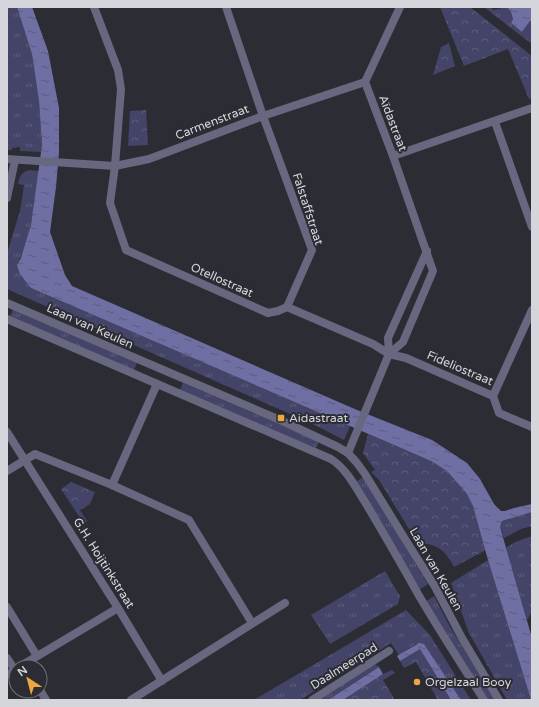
<svg xmlns="http://www.w3.org/2000/svg" width="539" height="707" font-family="'Varela Round',sans-serif">
<style>
.grass{fill:url(#grass-tufts)}
.forest{fill:url(#forest-crowns)}
.water{fill:url(#water-ripples)}
.lines{fill:none;stroke-linecap:round;stroke-linejoin:round}
.minor{stroke:#67687f;stroke-width:8}
.tertiary{stroke:#67687f;stroke-width:8}
.poi-dot{fill:#eea73d;stroke:#2b2c34;stroke-width:1.5}
.labels{text-anchor:middle;dominant-baseline:central;stroke-width:4;stroke-linejoin:round;paint-order:stroke}
.street-label{font-size:12px;fill:#d5d6db;stroke:#2b2c34}
.poi-label{font-size:12px;fill:#d5d6db;stroke:#2b2c34;text-anchor:start}
</style>
<defs>
<pattern id="grass-tufts" width="24" height="20" patternUnits="userSpaceOnUse"><rect width="24" height="20" fill="#434467"/><path d="M3 7l-1-3M5 7V3M7 7l1-3M15 17l-1-3M17 17v-4M19 17l1-3" fill="none" stroke="#5d5e7c"/></pattern>
<pattern id="forest-crowns" width="20" height="18" patternUnits="userSpaceOnUse"><rect width="20" height="18" fill="#434467"/><path d="M2 6a3 3 0 1 1 6 0M12 15a3 3 0 1 1 6 0" fill="none" stroke="#5d5e7c"/></pattern>
<pattern id="water-ripples" width="26" height="14" patternUnits="userSpaceOnUse"><rect width="26" height="14" fill="#6f6fa4"/><path d="M2 4q2-2 4 0t4 0M15 11q2-2 4 0t4 0" fill="none" stroke="#5c5c7d"/></pattern>
</defs>
<rect width="100%" height="100%" fill="#2b2c34"/>
<!-- grass -->
<g class="grass">
<path d="M 7,7 L 17,7 L 32,53 L 39,101 L 42,145 L 41,152 L 20,151 L 20,147 L 12,148 L 12,150 L 7,150 Z"/>
<path d="M 484,7 L 492,7 L 492,8 L 493,10 L 507,7 L 511,12 L 513,19 L 511,23 L 522,32 L 520,35 Z"/>
<path d="M 30,170 L 39,171 C 35,202 32,237 17,265 L 31,288 L 350,426 L 344,440 L 315,425 L 7,289 L 7,253 L 20,211 L 24,185 L 18,184 C 20,176 21,172 30,170 Z"/>
<path d="M 13,309 L 137,363 L 134,370 L 10,316 Z"/>
<path d="M 183,383 L 319,441 L 316,448 L 180,390 Z"/>
<path d="M 363,477 L 428,584 L 419,590 L 356,482 Z"/>
<path d="M 532,512 L 532,526 L 521,529 L 504,538 L 500,527 L 502,521 Z"/>
<path d="M 532,536 L 532,612 L 527,620 L 506,548 L 515,542 Z"/>
<path d="M 488,560 L 531,700 L 507,700 L 469,633 L 451,583 Z"/>
<path d="M 385,571 L 400,596 L 398,604 L 330,644 L 311,615 Z"/>
<path d="M 434,596 L 449,625 L 495,700 L 486,700 L 425,602 Z"/>
<path d="M 406,610 L 430,635 L 471,700 L 461,700 L 424,644 L 416,644 L 399,655 L 391,643 L 300,700 L 254,700 Z"/>
<path d="M 375,664 L 379,667 L 328,700 L 317,700 Z"/>
</g>
<!-- forest -->
<g class="forest">
<path d="M 440,7 L 470,7 L 532,56 L 532,98 L 529,99 L 508,49 L 464,66 Z"/>
<path d="M 530,21 L 532,22 L 532,44 L 520,35 Z"/>
<path d="M 449,43 L 455,66 L 433,75 L 441,47 Z"/>
<path d="M 146,110 L 148,145 L 128,146 L 130,111 Z"/>
<path d="M 368,434 L 431,461 L 447,471 L 467,494 L 473,506 L 486,550 L 454,567 C 444,548 437,545 417,542 L 379,480 L 371,472 L 375,470 L 363,453 Z"/>
<path d="M 71,482 L 95,492 L 90,504 L 80,510 L 87,521 L 84,524 L 61,489 Z"/>
<path d="M 420,649 L 451,700 L 438,700 L 416,662 L 404,668 L 400,661 Z"/>
<path d="M 392,670 L 395,673 L 383,680 L 395,700 L 343,700 L 383,674 Z"/>
</g>
<!-- water -->
<g class="water">
<path d="M 17,7 L 32,7 L 48,51 L 59,108 L 59,152 L 56,187 L 50,232 L 65,275 L 72,286 L 357,410 L 432,440 L 467,463 L 480,479 L 494,504 L 501,511 L 505,511 L 514,508 L 532,504 L 532,512 L 502,521 L 500,527 L 532,638 L 532,700 L 531,700 L 488,560 L 473,506 L 467,494 L 447,471 L 431,461 L 31,288 L 20,274 L 17,265 L 21,258 L 31,225 L 42,145 L 39,101 L 32,54 Z"/>
<path d="M 507,7 L 532,7 L 532,22 L 530,21 L 522,32 L 511,23 L 513,19 L 511,12 Z"/>
<path d="M 419,643 L 424,644 L 461,700 L 451,700 L 420,649 L 400,661 L 397,656 Z"/>
<path d="M 379,667 L 383,674 L 343,700 L 328,700 Z"/>
</g>
<g class="lines">
<!-- minor -->
<g class="minor">
<path d="M 94,7 L 118,70 L 121,89 L 115,166 L 110,203 L 126,250 L 268,313 L 278,311 L 287,307 L 373,344 L 389,354 L 406,358 L 493,396 L 499,413 L 532,427"/>
<path d="M 226,7 L 263,116 L 312,250 L 287,307"/>
<path d="M 495,122 L 532,227"/>
<path d="M 393,156 L 532,108"/>
<path d="M 7,159 L 115,166 L 149,159 L 263,116 L 365,82"/>
<path d="M 7,198 L 15,160"/>
<path d="M 389,354 L 388,338 L 427,251"/>
<path d="M 493,396 L 532,310"/>
<path d="M 7,432 L 118,608 L 162,681"/>
<path d="M 348,453 L 389,354 L 403,342 L 433,271 L 393,156 L 365,82 L 400,7"/>
<path d="M 7,471 L 35,454 L 112,485 L 189,520 L 252,623"/>
<path d="M 112,485 L 157,384"/>
<path d="M 7,607 L 37,656"/>
<path d="M 7,658 L 15,670"/>
<path d="M 19,667 L 118,608"/>
<path d="M 7,675 L 16,669"/>
<path d="M 40,690 L 46,700"/>
<path d="M 131,700 L 285,603"/>
<path d="M 312,700 L 389,651"/>
</g>
<!-- tertiary -->
<g class="tertiary">
<path d="M 7,303 L 280,420 L 338,447 L 348,453 L 357,463 L 365,474 L 405,539 L 434,585 L 462,638 L 499,700"/>
<path d="M 7,319 L 331,459 C 348,470 357,490 368,507 C 385,536 402,565 418,594 C 439,630 462,665 484,700"/>
</g>
</g>
<!-- markers -->
<g class="poi-dot">
<rect x="277" y="414" width="8" height="8" rx="2"/>
<circle cx="417" cy="682" r="4"/>
</g>
<g class="labels">
<!-- street labels -->
<g class="street-label">
<text transform="translate(212 122) rotate(-21)">Carmenstraat</text>
<text transform="translate(393 123) rotate(69)">Aïdastraat</text>
<text transform="translate(308 209) rotate(72)">Falstaffstraat</text>
<text transform="translate(222 280) rotate(24)">Otellostraat</text>
<text transform="translate(90 326) rotate(24)">Laan van Keulen</text>
<text transform="translate(460 368) rotate(23)">Fideliostraat</text>
<text transform="translate(104 563) rotate(58)">G.H. Hoijtinkstraat</text>
<text transform="translate(436 569) rotate(60)">Laan van Keulen</text>
<text transform="translate(344 666) rotate(-32)">Daalmeerpad</text>
</g>
<!-- poi labels -->
<g class="poi-label">
<text x="289" y="418">Aidastraat</text>
<text x="425" y="682">Orgelzaal Booy</text>
</g>
</g>
<!-- border -->
<rect width="539" height="707" fill="none" stroke="#d5d6db" stroke-width="16"/>
<!-- north arrow -->
<g transform="translate(28 679) rotate(324)"><circle r="19" fill="#2b2c34" stroke="#6f7077"/>
<path d="M0-3L7 15L0 10L-7 15Z" fill="#eea73d"/>
<text y="-6" font-size="11" font-weight="bold" text-anchor="middle" fill="#d5d6db">N</text>
</g>
</svg>
